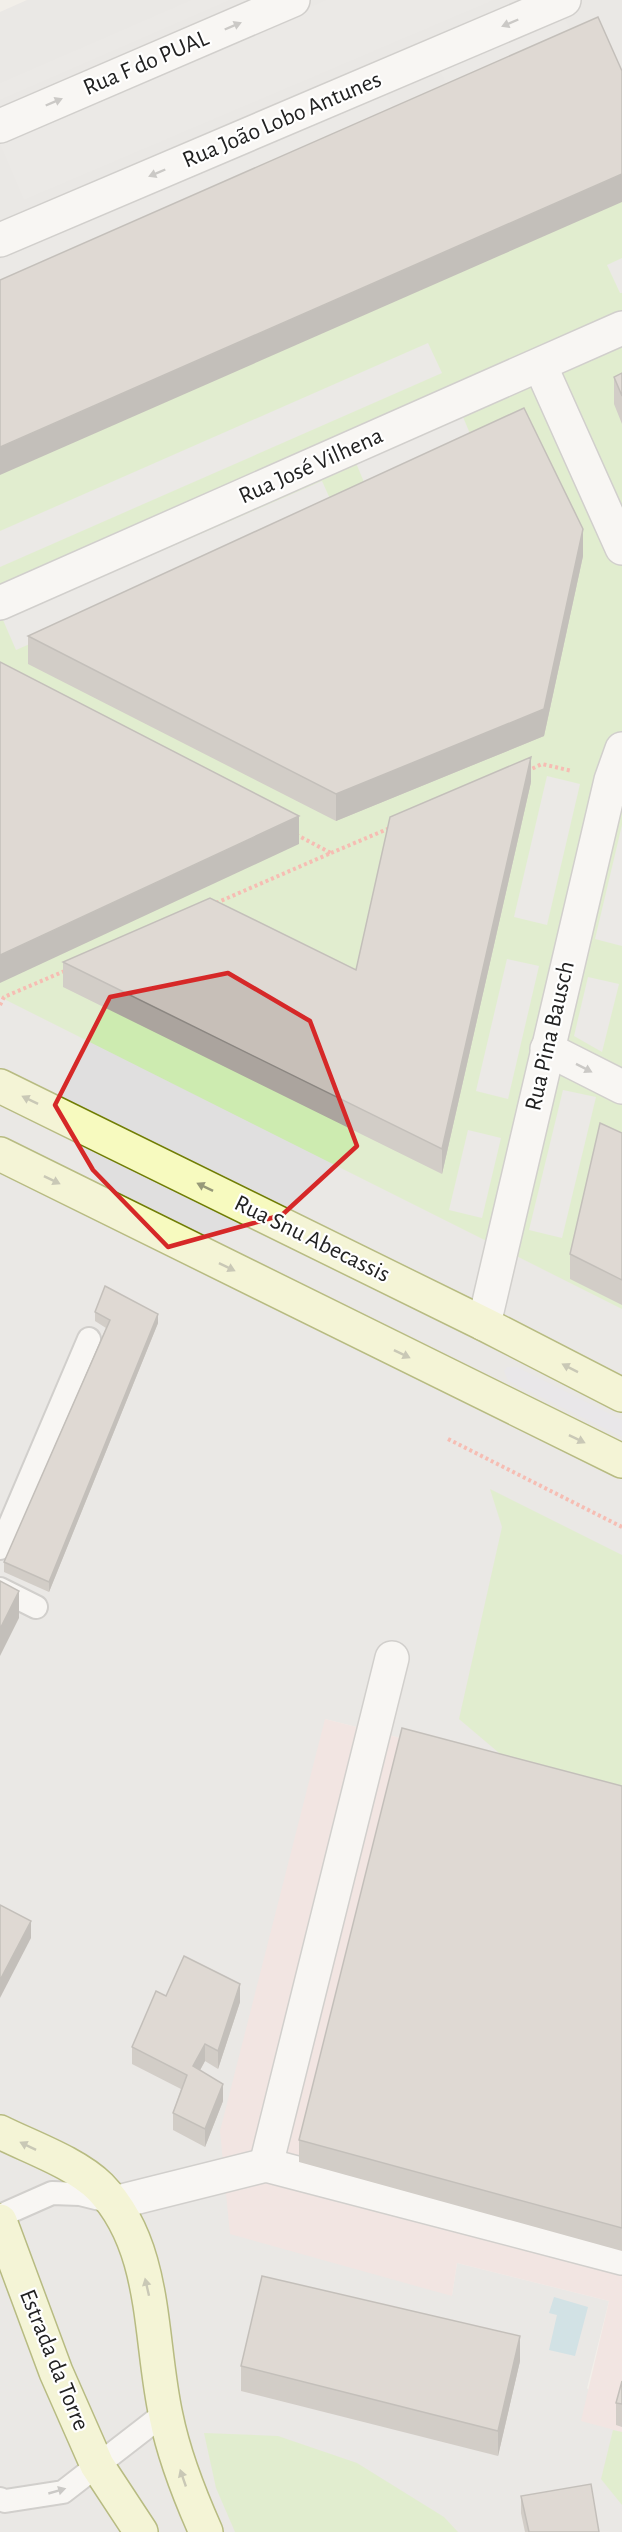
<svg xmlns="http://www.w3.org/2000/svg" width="622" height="2532" font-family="'Alegreya Sans',sans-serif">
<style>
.residential{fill:#e0dfdf}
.commercial{fill:#f2dad9}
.grass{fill:#cdebb0}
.parking{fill:#e2e2e2}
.plaza{fill:#dddde8}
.water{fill:#aad3df}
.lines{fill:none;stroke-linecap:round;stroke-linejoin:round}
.lane-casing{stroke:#a9a9a9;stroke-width:26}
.street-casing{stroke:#a9a9a9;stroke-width:36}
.secondary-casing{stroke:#707d05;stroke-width:36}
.path{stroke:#fa8072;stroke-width:4;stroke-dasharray:3 3;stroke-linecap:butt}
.lane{stroke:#fff;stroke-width:22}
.street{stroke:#fff;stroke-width:33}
.secondary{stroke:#f7fabf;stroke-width:33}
.wall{fill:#aba49e}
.shaded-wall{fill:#8b8681}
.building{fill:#c7bfb8;stroke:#8b8681;stroke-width:1.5}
.oneway{fill:#9c9c9c}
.oneway2{fill:#979978}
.marked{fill:none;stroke:#d62828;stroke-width:4.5;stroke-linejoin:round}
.labels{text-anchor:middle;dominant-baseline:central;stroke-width:4.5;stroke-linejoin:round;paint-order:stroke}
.street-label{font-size:24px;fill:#222;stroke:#fff}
</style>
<rect width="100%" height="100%" fill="#f2efe9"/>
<!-- residential -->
<path class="residential" d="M 27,0 L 622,0 L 622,1794 L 325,1719 L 452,2295 L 457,2263 L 609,2301 L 587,2388 L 622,2431 L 622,2532 L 0,2532 L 0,12 Z"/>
<!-- commercial -->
<path class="commercial" d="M 325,1719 L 622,1794 L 622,2432 L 581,2421 L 609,2301 L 457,2263 L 452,2296 L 230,2234 L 220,2131 Z"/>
<!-- grass -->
<g class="grass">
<path d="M 622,98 L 622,1309 L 0,997 L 0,307 Z"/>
<path d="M 490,1489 L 622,1555 L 622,1787 L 505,1758 L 459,1719 L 502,1527 Z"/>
<path d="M 613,2430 L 622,2432 L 622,2505 L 601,2479 Z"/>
<path d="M 204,2433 L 278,2436 L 357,2463 L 444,2517 L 458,2532 L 235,2532 L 216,2488 Z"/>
</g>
<!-- parking -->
<g class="parking">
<path d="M 191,0 L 230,0 L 0,100 L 0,83 Z"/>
<path d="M 326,0 L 494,0 L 24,200 L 0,144 L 0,138 Z"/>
<path d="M 563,15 L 577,43 L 453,99 L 440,71 Z"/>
<path d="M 387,95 L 400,124 L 0,293 L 0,259 Z"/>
<path d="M 622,258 L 622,293 L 620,293 L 607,265 Z"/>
<path d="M 428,343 L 442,373 L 0,567 L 0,531 Z"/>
<path d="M 463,417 L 476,448 L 369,494 L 356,463 Z"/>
<path d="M 322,481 L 335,510 L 16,650 L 3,620 Z"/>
<path d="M 547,776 L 580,784 L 547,925 L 514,917 Z"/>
<path d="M 622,825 L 622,946 L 595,939 Z"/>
<path d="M 507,959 L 539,966 L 508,1099 L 476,1091 Z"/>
<path d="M 588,977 L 619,984 L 602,1052 L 574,1036 Z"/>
<path d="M 563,1090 L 596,1097 L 562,1238 L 529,1230 Z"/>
<path d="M 468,1130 L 501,1138 L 482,1218 L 449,1210 Z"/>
</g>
<!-- plaza -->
<path class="plaza" d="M 507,1367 L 517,1367 L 622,1420 L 622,1437 L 508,1381 L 504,1371 Z"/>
<!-- water -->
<path class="water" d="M 554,2297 L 588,2307 L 575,2356 L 549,2350 L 557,2315 L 549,2313 Z"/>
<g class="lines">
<!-- lane casing -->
<g class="lane-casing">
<g id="lane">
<path d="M 0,1548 L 89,1339"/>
<path d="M 0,1589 L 36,1607"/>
<path d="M 0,2216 L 52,2193 L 80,2194 L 112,2202"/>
<path d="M 0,2499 L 5,2501 L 63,2492 L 165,2413"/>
</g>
</g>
<!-- street casing -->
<g class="street-casing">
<g id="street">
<path d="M 0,126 L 293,0"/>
<path d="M 0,240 L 564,0"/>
<path d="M 540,365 L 622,548"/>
<path d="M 0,603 L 622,328"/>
<path d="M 547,1049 L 622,1087"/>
<path d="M 484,1324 L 611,780 L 622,749"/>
<path d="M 266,2165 L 392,1658"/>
<path d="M 114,2203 L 266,2165 L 622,2258"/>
</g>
</g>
<!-- secondary casing -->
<g class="secondary-casing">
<g id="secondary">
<path d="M 0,1086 L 484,1324 L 622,1395"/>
<path d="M 0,1154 L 622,1461"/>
<path d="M 0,2132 C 30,2147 76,2163 100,2187 C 158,2247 149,2339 166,2416 C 174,2456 189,2494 206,2532"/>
<path d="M 0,2221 L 56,2372 L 97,2465 L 141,2532"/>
</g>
</g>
<!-- path -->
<g class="path">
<path d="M 527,771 L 542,764 L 572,771"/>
<path d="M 331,853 L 390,828"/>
<path d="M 216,903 L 331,853 L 295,834"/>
<path d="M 0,1005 L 4,997 L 67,970"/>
<path d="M 448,1439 L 622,1527"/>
</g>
<!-- lane -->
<use href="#lane" class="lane"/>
<!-- street -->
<use href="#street" class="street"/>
<!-- secondary -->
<use href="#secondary" class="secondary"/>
</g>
<!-- wall -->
<g class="wall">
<path d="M 622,373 L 622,424 L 614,404 L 614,377 Z"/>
<path d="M 583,556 L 544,736 L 336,821 L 28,664 L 28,636 Z"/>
<path d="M 531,782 L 442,1174 L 63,987 L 63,962 L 356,970 Z"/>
<path d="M 622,1133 L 622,1305 L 570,1279 L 570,1254 Z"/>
<path d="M 95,1312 L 158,1323 L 49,1592 L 4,1572 L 4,1562 L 106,1328 L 95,1321 Z"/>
<path d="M 622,1786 L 622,2251 L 299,2162 L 299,2140 Z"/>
<path d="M 166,1996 L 240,2002 L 218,2069 L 205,2061 L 200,2070 L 223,2101 L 205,2147 L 173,2130 L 173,2113 L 181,2089 L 132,2064 L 132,2047 Z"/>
<path d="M 520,2361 L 498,2456 L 241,2391 L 241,2366 Z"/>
<path d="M 622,2381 L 622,2427 L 616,2425 L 616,2403 Z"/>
<path d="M 521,2496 L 599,2532 L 525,2532 L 521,2513 Z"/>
</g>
<!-- shaded-wall -->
<g class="shaded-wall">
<path d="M 622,174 L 622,202 L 0,475 L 0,447 Z"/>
<path d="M 583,529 L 583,556 L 544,736 L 336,821 L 336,794 Z"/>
<path d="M 531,757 L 531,782 L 442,1174 L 442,1149 Z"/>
<path d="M 299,816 L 299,844 L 0,983 L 0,955 Z"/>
<path d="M 158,1314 L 158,1323 L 49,1592 L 49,1582 Z"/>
<path d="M 19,1591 L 19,1618 L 0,1656 L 0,1629 Z"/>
<path d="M 31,1921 L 31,1938 L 0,1998 L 0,1980 Z"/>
<path d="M 240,1984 L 240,2002 L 218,2069 L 218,2051 Z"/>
<path d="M 205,2044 L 205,2061 L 193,2083 L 193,2066 Z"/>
<path d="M 223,2084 L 223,2101 L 205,2147 L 205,2129 Z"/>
<path d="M 520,2336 L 520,2361 L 498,2456 L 498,2431 Z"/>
</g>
<!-- building -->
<g class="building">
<path d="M 598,17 L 622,71 L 622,174 L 0,447 L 0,280 Z"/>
<path d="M 622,373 L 622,396 L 614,377 Z"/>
<path d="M 524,408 L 583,529 L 544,709 L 336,794 L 28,636 Z"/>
<path d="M 0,662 L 299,816 L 0,955 Z"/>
<path d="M 531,757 L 442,1149 L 63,962 L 210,898 L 356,970 L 390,817 Z"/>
<path d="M 600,1123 L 622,1133 L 622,1280 L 570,1254 Z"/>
<path d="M 105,1286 L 158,1314 L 49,1582 L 4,1562 L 110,1320 L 95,1312 Z"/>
<path d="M 0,1581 L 19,1591 L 0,1629 Z"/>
<path d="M 402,1728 L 622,1786 L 622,2228 L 299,2140 Z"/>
<path d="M 0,1905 L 31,1921 L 0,1980 Z"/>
<path d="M 184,1956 L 240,1984 L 218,2051 L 205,2044 L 193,2066 L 223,2084 L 205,2129 L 173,2113 L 187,2075 L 132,2047 L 156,1991 L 166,1996 Z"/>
<path d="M 262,2276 L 520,2336 L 498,2431 L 241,2366 Z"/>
<path d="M 622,2381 L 622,2404 L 616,2403 Z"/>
<path d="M 591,2484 L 599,2532 L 529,2532 L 521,2496 Z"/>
</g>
<!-- one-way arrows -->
<defs><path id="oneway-solid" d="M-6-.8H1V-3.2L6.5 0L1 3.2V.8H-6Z" transform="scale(1.5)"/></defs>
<g class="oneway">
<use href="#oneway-solid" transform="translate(510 23) rotate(157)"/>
<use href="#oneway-solid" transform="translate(233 26) rotate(-23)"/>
<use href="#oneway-solid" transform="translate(54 102) rotate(-23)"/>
<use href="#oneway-solid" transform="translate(157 173) rotate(157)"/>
<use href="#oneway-solid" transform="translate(584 1068) rotate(27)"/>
<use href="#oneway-solid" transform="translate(57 2491) rotate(-16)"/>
</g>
<g class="oneway2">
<use href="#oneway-solid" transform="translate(30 1100) rotate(-154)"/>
<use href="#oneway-solid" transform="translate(52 1180) rotate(26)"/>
<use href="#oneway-solid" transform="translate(205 1187) rotate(-154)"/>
<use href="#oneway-solid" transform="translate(227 1267) rotate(26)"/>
<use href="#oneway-solid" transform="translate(402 1354) rotate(26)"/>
<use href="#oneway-solid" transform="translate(570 1368) rotate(-153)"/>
<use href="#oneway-solid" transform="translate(577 1439) rotate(26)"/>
<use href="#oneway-solid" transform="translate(28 2146) rotate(-154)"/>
<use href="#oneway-solid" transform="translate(147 2287) rotate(-103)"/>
<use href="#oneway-solid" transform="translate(183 2478) rotate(-109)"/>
</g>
<!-- marked area -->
<path d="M0 0H622V2532H0ZM 228,973 L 310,1021 L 357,1146 L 282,1215 L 168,1247 L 93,1170 L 55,1105 L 110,997 Z" fill="#f2efe9" fill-opacity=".55" fill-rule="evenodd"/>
<path class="marked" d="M 228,973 L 310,1021 L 357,1146 L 282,1215 L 168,1247 L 93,1170 L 55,1105 L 110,997 Z"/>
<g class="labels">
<!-- street labels -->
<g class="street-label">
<text transform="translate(146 63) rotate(-23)">Rua F do PUAL</text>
<text transform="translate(282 120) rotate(-23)">Rua João Lobo Antunes</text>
<text transform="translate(311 466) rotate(-24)">Rua José Vilhena</text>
<text transform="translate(550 1036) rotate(-77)">Rua Pina Bausch</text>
<text transform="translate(312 1239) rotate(26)">Rua Snu Abecassis</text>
<text transform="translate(54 2360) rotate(68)">Estrada da Torre</text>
</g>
</g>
</svg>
